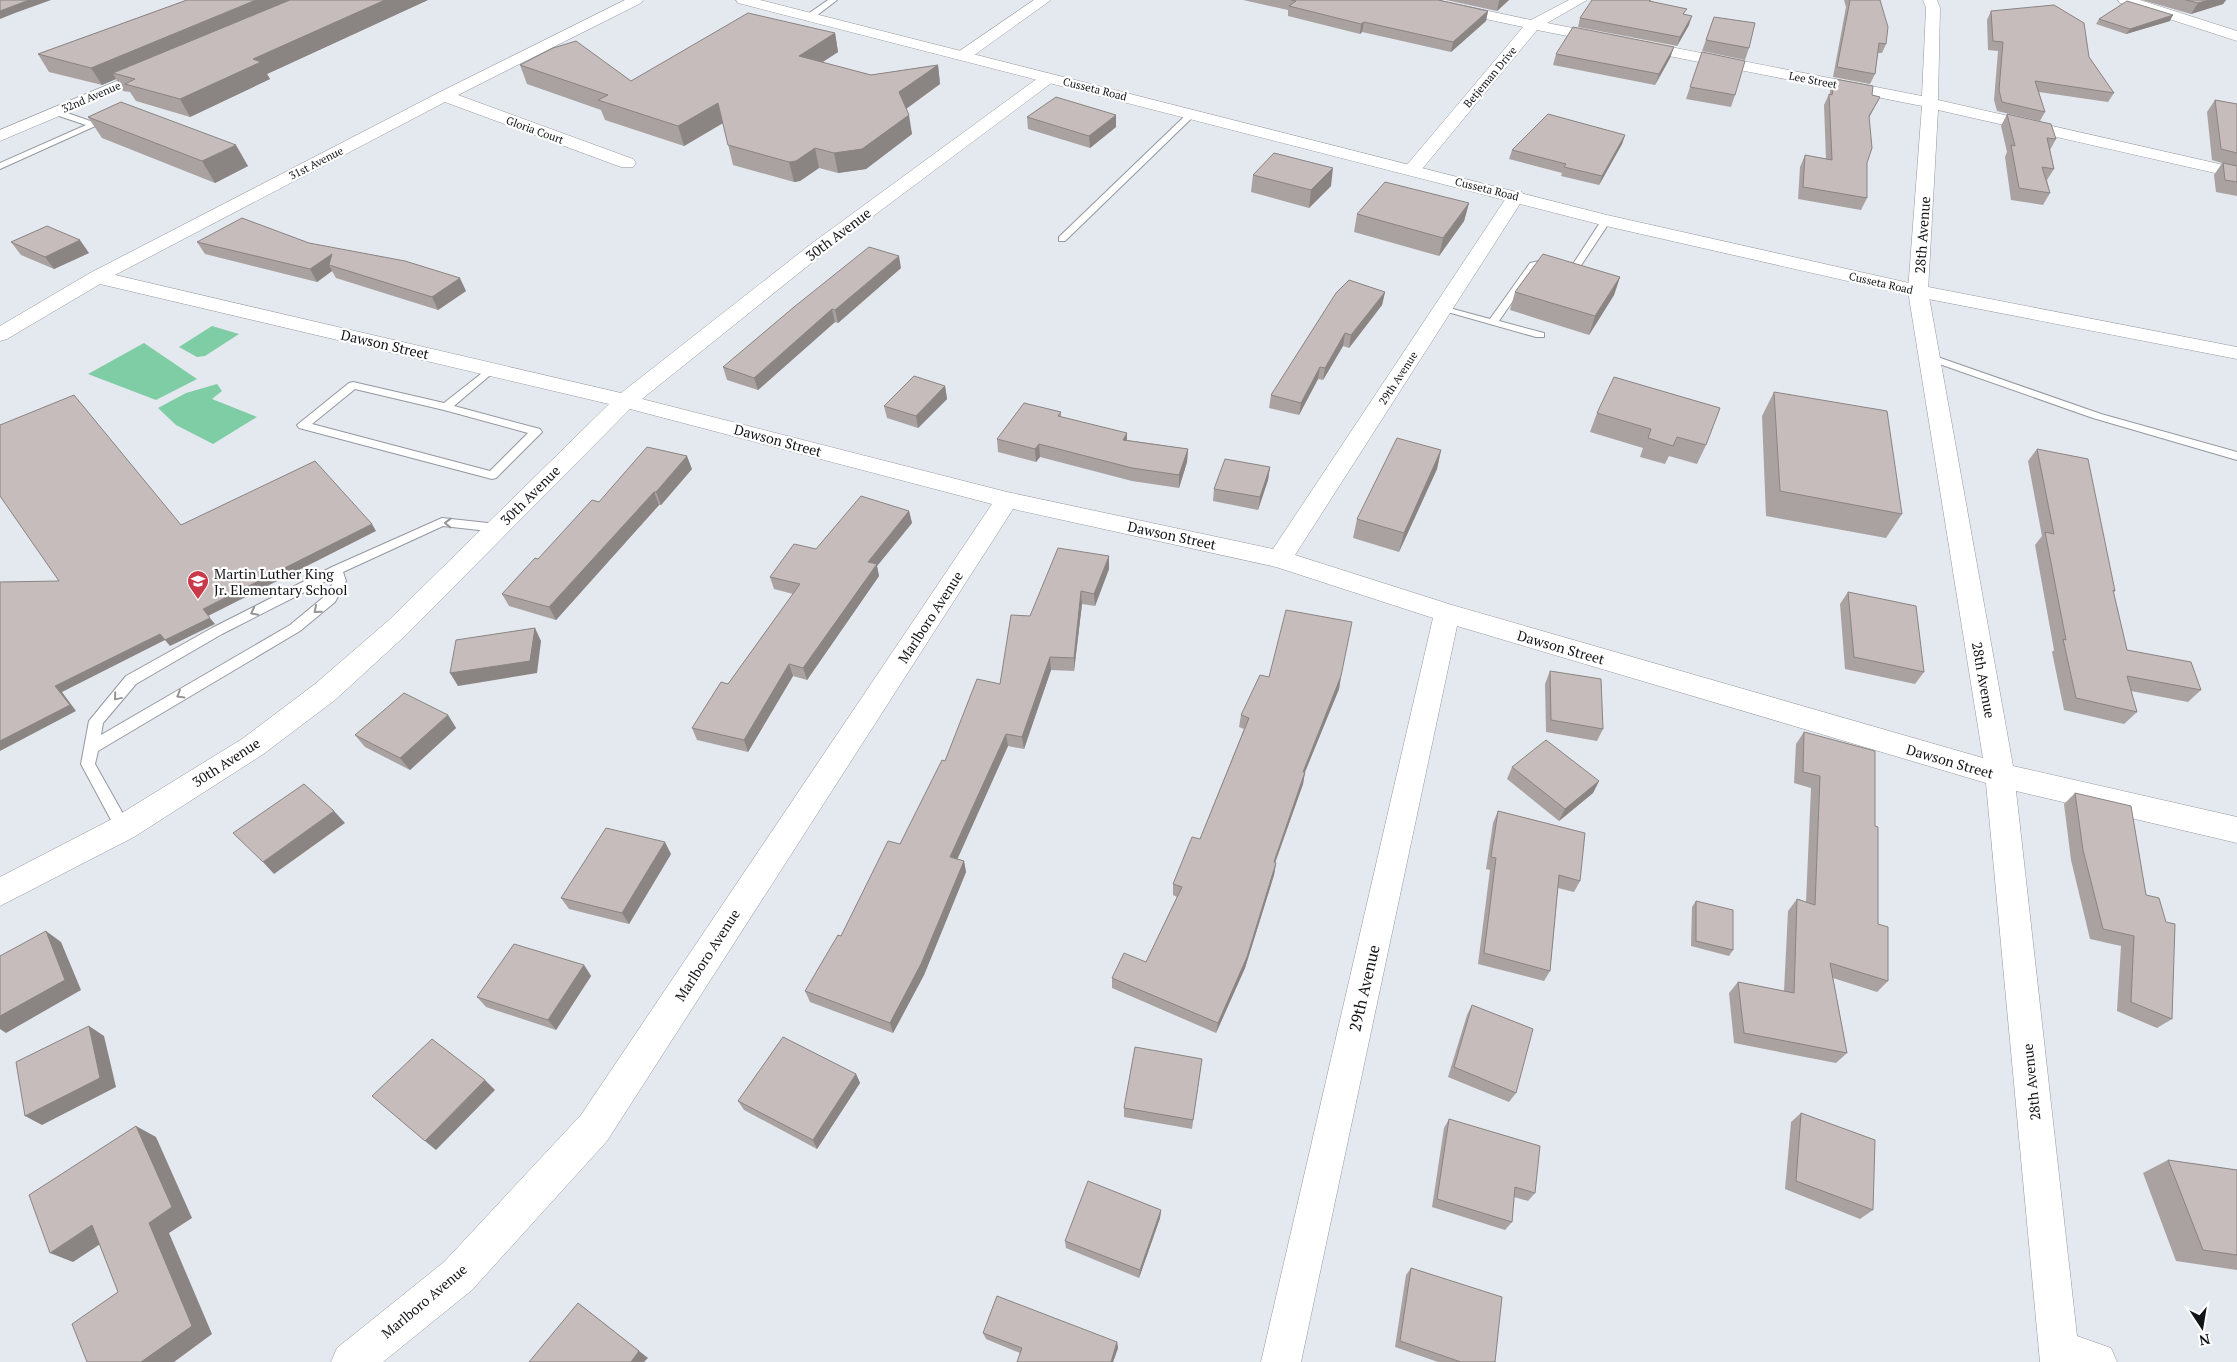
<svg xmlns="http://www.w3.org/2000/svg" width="2237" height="1362" font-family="'PT Serif',serif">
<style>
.green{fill:#7ecda4}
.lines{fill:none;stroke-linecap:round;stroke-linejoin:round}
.service-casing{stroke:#95989f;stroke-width:2}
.minor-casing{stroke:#95989f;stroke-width:1}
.tertiary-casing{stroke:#95989f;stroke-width:1}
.service{fill:#fff;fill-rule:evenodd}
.minor{fill:#fff;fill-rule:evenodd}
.tertiary{fill:#fff;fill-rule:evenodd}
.wall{fill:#a9a2a1}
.shaded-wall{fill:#8a8483}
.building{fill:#c5bcbb;stroke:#8a8483}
.oneway{stroke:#959597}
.labels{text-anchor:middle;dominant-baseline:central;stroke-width:4.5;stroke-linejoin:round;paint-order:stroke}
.far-street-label{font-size:11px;fill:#131417;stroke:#fff}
.street-label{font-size:14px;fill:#131417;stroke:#fff}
.poi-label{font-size:14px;fill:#131417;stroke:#fff;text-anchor:start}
.near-street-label{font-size:16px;fill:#131417;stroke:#fff}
</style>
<rect width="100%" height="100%" fill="#e4e8ef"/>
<!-- green -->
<g class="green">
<path d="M 212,326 L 239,334 L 205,356 L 197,357 L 179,347 Z"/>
<path d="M 144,343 L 197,379 L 156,400 L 88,374 Z"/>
<path d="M 217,384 L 222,391 L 212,399 L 257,417 L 213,444 L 176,425 L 158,408 L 186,393 Z"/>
</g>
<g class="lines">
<!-- service casing -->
<g class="service-casing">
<g id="service">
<path d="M 828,0 L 837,0 L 811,20 L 805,20 L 805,16 Z"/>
<path d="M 56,109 L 93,122 L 109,115 L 113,118 L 0,169 L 0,163 L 86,125 L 53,114 L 52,112 Z"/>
<path d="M 1189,112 L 1196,114 L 1065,241 L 1059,241 L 1059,237 Z"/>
<path d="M 1603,218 L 1611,220 L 1578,270 L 1549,265 L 1536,267 L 1499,321 L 1544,333 L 1544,337 L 1536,337 L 1437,309 L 1442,306 L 1490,319 L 1530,263 L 1549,259 L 1573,264 Z"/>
<path d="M 1929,354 L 2101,414 L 2237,452 L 2237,460 L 2093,418 L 1925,359 L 1924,357 Z"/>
<path d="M 491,366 L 495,367 L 495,371 L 454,406 L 540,429 L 542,432 L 496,478 L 492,479 L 299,428 L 297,425 L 349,383 L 353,382 L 444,403 ZM 355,389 L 444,410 L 528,433 L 490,471 L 312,424 Z"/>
<path d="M 442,518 L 497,524 L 503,528 L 497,532 L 443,526 L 343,572 L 346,581 L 335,602 L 300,631 L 98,751 L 95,764 L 131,828 L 128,833 L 123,834 L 118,833 L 81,764 L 89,721 L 126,676 L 212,628 L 332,567 ZM 332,578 L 334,581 L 325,596 L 290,625 L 101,735 L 103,723 L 136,684 L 222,634 Z"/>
</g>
</g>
<!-- minor casing -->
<g class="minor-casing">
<g id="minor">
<path d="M 625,0 L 643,0 L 641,3 L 458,95 L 633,159 L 636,163 L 633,167 L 621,167 L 445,102 L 115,275 L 621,393 L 811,244 L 1042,75 L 1054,75 L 1056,78 L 1054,81 L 825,252 L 642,399 L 1007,492 L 1273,549 L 1510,192 L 1522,192 L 1525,196 L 1295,555 L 1452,605 L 1983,758 L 1908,291 L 1922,106 L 1537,30 L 1418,174 L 1406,174 L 1403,170 L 1406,166 L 1523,27 L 1416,4 L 1409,0 L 1437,0 L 1531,20 L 1569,0 L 1587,0 L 1547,23 L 1922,96 L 1926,8 L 1923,0 L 1937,0 L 1940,8 L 1938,100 L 2237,168 L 2237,178 L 1938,110 L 1928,291 L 2013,766 L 2237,817 L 2237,843 L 2016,791 L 2077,1336 L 2111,1348 L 2117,1362 L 2040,1362 L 1986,783 L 1457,626 L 1301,1362 L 1261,1362 L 1433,618 L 1276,567 L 1013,509 L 607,1141 L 472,1290 L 383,1362 L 331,1362 L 337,1348 L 444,1262 L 581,1115 L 992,504 L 630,409 L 407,634 L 335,700 L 262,755 L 134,837 L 0,906 L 0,877 L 112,819 L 242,739 L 315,684 L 389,620 L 609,404 L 100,284 L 7,339 L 0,341 L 0,326 L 90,273 L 438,93 Z"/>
<path d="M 1034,0 L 1051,0 L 970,58 L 958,58 L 956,55 L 958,52 Z"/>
<path d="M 155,65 L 161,67 L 163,70 L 161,73 L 0,141 L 0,130 Z"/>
</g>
</g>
<!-- tertiary casing -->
<g class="tertiary-casing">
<g id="tertiary">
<path d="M 736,0 L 760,0 L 1607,215 L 1918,285 L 2237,347 L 2237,359 L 1918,297 L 1606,226 L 738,3 Z"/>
<path d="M 2118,0 L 2140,0 L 2237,31 L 2237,41 L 2120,3 Z"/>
</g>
</g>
<!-- service -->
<use href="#service" class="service"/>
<!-- minor -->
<use href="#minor" class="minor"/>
<!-- tertiary -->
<use href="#tertiary" class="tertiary"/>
</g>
<!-- wall -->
<g class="wall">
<path d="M 187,0 L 428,0 L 267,74 L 270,79 L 190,117 L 136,101 L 130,92 L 123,91 L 116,79 L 102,85 L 49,72 L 38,54 Z"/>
<path d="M 1243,0 L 1438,0 L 1488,11 L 1486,21 L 1451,52 L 1362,32 L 1360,34 L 1288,16 L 1288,10 Z"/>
<path d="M 1446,0 L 1509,0 L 1497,11 Z"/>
<path d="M 1592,0 L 1651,0 L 1651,1 L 1685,15 L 1689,25 L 1677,46 L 1578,27 L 1580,18 Z"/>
<path d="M 1844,0 L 1880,0 L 1886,44 L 1882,53 L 1878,53 L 1875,74 L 1870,84 L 1833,77 L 1846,7 Z"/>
<path d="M 2142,0 L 2226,0 L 2223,4 L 2191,14 Z"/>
<path d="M 1991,11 L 2089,57 L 2114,93 L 2108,102 L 2039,92 L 2045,112 L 2040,121 L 1997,111 L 1994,100 L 1998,51 L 1988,50 L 1987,20 Z"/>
<path d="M 1714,17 L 1749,48 L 1745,60 L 1702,51 Z"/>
<path d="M 2099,19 L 2170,21 L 2126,34 L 2096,24 Z"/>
<path d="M 835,33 L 838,52 L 822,62 L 871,75 L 938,65 L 940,84 L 906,108 L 912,134 L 866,169 L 838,173 L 819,168 L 800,181 L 794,182 L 733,165 L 723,123 L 684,146 L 605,120 L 601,110 L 527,84 L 520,65 L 631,81 Z"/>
<path d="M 1674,47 L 1670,58 L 1655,85 L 1553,65 L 1556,54 Z"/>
<path d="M 1702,52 L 1735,95 L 1731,107 L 1686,99 Z"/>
<path d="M 1835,79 L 1872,95 L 1880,97 L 1869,118 L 1867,163 L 1867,198 L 1861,210 L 1798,199 L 1800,167 L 1805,155 L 1826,159 L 1824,105 L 1829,94 L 1830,94 L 1830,90 Z"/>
<path d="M 2215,100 L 2237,104 L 2237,196 L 2216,192 L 2214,175 L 2222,163 L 2212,160 L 2207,112 Z"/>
<path d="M 2007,114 L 2056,139 L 2050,150 L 2054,169 L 2047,180 L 2050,193 L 2043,205 L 2011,200 L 2005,157 L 2007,152 L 2001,126 Z"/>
<path d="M 88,117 L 248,166 L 215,183 L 102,138 Z"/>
<path d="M 1027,117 L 1116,127 L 1090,148 L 1028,129 Z"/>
<path d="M 1625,135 L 1622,144 L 1599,185 L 1561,176 L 1562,173 L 1509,159 L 1512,150 Z"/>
<path d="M 1253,175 L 1331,186 L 1309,208 L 1251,192 Z"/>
<path d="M 1469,203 L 1464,221 L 1439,256 L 1354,232 L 1357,214 Z"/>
<path d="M 11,242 L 89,253 L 54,269 L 21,255 Z"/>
<path d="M 197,242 L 309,243 L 466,291 L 438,310 L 336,278 L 332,271 L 317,282 L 205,254 Z"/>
<path d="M 901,268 L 838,323 L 835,322 L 758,390 L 727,380 L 723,367 Z"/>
<path d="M 1620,277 L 1614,295 L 1589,335 L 1510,310 L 1515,292 Z"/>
<path d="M 1385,292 L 1382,305 L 1349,348 L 1343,346 L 1323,380 L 1318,379 L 1299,415 L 1269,408 L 1271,395 Z"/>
<path d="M 945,386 L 947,399 L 918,428 L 887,418 L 884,406 Z"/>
<path d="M 1774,392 L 1902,514 L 1886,538 L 1766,516 L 1762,416 Z"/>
<path d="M 1061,412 L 1061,417 L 1127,440 L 1188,449 L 1187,462 L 1179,488 L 1132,481 L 1040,457 L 1036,462 L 998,452 L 997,439 Z"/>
<path d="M 1597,413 L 1706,445 L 1697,464 L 1669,456 L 1665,464 L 1640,457 L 1643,448 L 1590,432 Z"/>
<path d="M 2037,449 L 2115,591 L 2113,593 L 2127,650 L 2201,690 L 2188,702 L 2131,691 L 2137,712 L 2124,724 L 2064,710 L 2052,652 L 2054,650 L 2035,545 L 2042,536 L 2028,461 Z"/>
<path d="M 1441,450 L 1437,469 L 1399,552 L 1353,538 L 1357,519 Z"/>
<path d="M 1270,467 L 1268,480 L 1258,510 L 1213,501 L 1214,489 Z"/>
<path d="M 692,469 L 661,505 L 659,505 L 556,620 L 509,606 L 502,594 L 538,559 Z"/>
<path d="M 909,511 L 912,523 L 877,566 L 879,576 L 807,680 L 793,676 L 748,752 L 697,740 L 692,728 L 728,684 L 793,594 L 774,589 L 770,577 L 816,549 Z"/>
<path d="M 1109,569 L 1095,606 L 1082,604 L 1074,671 L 1051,670 L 1024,749 L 1008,746 L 957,859 L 964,861 L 966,872 L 924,975 L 893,1033 L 810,1002 L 805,991 L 900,844 L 945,761 L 1000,684 L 1030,616 Z"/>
<path d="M 1848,592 L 1924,672 L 1915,684 L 1845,669 L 1840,604 Z"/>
<path d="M 1550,671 L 1603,729 L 1597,741 L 1546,732 L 1545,684 Z"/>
<path d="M 1341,676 L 1339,689 L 1305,772 L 1303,784 L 1275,863 L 1276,863 L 1274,875 L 1245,968 L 1216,1033 L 1112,988 L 1112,978 L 1146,962 L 1177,897 L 1173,895 L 1173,884 L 1200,839 L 1244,729 L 1239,727 L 1241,715 L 1269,677 Z"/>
<path d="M 448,715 L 456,728 L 410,770 L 365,747 L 355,735 Z"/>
<path d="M 1804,732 L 1875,826 L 1878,924 L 1888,981 L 1877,992 L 1833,978 L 1847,1053 L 1836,1063 L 1734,1043 L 1729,993 L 1738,982 L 1784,991 L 1788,911 L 1797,899 L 1806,902 L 1811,788 L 1794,783 L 1796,744 Z"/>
<path d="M 1512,767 L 1599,781 L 1593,793 L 1559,821 L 1507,779 Z"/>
<path d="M 2075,793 L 2146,895 L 2172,1019 L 2157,1028 L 2117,1011 L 2121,946 L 2090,939 L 2071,860 L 2064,804 Z"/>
<path d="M 1498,811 L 1580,881 L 1574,892 L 1558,888 L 1550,971 L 1544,981 L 1478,964 L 1490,870 L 1486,869 L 1493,823 Z"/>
<path d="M 671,854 L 629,924 L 569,909 L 561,898 Z"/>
<path d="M 1696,901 L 1733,950 L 1729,956 L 1691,946 L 1692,907 Z"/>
<path d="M 584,965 L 591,976 L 556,1030 L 486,1007 L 477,997 Z"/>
<path d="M 1472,1005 L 1516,1093 L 1509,1102 L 1448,1077 L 1467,1015 Z"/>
<path d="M 1202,1059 L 1192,1129 L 1124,1117 L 1124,1108 Z"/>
<path d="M 856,1074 L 860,1083 L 817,1149 L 744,1110 L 738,1101 Z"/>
<path d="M 1801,1113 L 1873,1210 L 1860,1219 L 1785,1189 L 1791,1122 Z"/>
<path d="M 1449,1119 L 1535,1193 L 1528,1201 L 1514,1197 L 1512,1222 L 1505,1230 L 1432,1207 L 1444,1128 Z"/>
<path d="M 2168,1160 L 2237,1170 L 2237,1270 L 2176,1261 L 2143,1173 Z"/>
<path d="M 1161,1210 L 1160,1218 L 1139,1278 L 1066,1248 L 1065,1241 Z"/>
<path d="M 1411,1268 L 1495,1362 L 1438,1362 L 1395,1347 L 1406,1275 Z"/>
<path d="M 983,1333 L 1117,1342 L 1118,1348 L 1113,1362 L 1017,1362 L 1020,1353 L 986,1339 Z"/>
</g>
<!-- shaded-wall -->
<g class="shaded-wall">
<path d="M 29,0 L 51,0 L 15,13 L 0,19 L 0,11 Z"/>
<path d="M 256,0 L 303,0 L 113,73 L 116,79 L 102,85 L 91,68 Z"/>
<path d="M 385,0 L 428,0 L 267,74 L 270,79 L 190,117 L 180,99 L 253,59 Z"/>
<path d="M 1500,0 L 1509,0 L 1497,11 L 1499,1 Z"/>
<path d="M 2209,0 L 2226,0 L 2223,4 L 2191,14 L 2198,3 Z"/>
<path d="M 1488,11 L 1486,21 L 1451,52 L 1453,42 Z"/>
<path d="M 2173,15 L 2170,21 L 2126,34 L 2130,29 Z"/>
<path d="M 1692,16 L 1689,25 L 1677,46 L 1680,37 Z"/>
<path d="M 1364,22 L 1362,32 L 1360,34 L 1361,24 Z"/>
<path d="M 835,33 L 838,52 L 803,75 L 799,56 Z"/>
<path d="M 1674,47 L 1670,58 L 1655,85 L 1659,74 Z"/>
<path d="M 938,65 L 940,84 L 902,112 L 899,92 Z"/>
<path d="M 718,103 L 723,123 L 684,146 L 678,126 Z"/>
<path d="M 909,115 L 912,134 L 866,169 L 838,173 L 834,153 Z"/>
<path d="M 1116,115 L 1116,127 L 1090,148 L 1089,136 Z"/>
<path d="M 1625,135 L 1622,144 L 1599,185 L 1602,176 Z"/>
<path d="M 236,145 L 248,166 L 215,183 L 202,161 Z"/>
<path d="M 815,148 L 819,168 L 800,181 L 794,182 L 789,162 Z"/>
<path d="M 1333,168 L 1331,186 L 1309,208 L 1311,190 Z"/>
<path d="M 1469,203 L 1464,221 L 1439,256 L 1443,238 Z"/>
<path d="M 80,240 L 89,253 L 54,269 L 45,257 Z"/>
<path d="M 332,254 L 329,265 L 332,271 L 317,282 L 310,269 Z"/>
<path d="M 899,256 L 901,268 L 838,323 L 835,310 Z"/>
<path d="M 1620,277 L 1614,295 L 1589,335 L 1595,316 Z"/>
<path d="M 460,278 L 466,291 L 438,310 L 432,297 Z"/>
<path d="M 1385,292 L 1382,305 L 1349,348 L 1351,335 Z"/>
<path d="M 832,309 L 835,322 L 758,390 L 754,378 Z"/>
<path d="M 1345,333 L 1343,346 L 1323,380 L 1325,368 Z"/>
<path d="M 1320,367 L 1318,379 L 1299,415 L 1301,403 Z"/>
<path d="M 945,386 L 947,399 L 918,428 L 916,416 Z"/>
<path d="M 1127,433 L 1127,446 L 1123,440 Z"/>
<path d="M 1039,444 L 1040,457 L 1036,462 L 1035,449 Z"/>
<path d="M 1188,449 L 1187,462 L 1179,488 L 1179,475 Z"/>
<path d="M 1441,450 L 1437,469 L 1399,552 L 1404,533 Z"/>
<path d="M 687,456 L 692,469 L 661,505 L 656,492 Z"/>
<path d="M 1270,467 L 1268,480 L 1258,510 L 1260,497 Z"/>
<path d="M 654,492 L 659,505 L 556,620 L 549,607 Z"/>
<path d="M 909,511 L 912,523 L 877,566 L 879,576 L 807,680 L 803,668 L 868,562 Z"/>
<path d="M 372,524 L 376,531 L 208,616 L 203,609 Z"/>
<path d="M 1109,556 L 1109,569 L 1095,606 L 1094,594 Z"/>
<path d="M 1081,591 L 1082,604 L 1074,671 L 1074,658 Z"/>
<path d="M 210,618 L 215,624 L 170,646 L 165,640 L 62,692 L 76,711 L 0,751 L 0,741 L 55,686 L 160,634 Z"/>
<path d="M 535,628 L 541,641 L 537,673 L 458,686 L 450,673 Z"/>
<path d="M 1050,657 L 1051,670 L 1024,749 L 1022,737 Z"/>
<path d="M 789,664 L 793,676 L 748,752 L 744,740 Z"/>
<path d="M 1341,676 L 1339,689 L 1300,784 L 1303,772 Z"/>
<path d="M 448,715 L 456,728 L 410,770 L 400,758 Z"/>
<path d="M 1006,734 L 1008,746 L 953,869 L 950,857 Z"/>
<path d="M 1305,772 L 1303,784 L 1271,874 L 1274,862 Z"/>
<path d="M 1599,781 L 1593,793 L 1559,821 L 1565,809 Z"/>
<path d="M 334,811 L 345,823 L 274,874 L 263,862 Z"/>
<path d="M 665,842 L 671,854 L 629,924 L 622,913 Z"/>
<path d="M 964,861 L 966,872 L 924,975 L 893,1033 L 890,1023 Z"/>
<path d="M 1276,863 L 1274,875 L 1245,968 L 1216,1033 L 1218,1023 Z"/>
<path d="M 46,931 L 61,942 L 81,990 L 6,1033 L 0,1029 L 0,1016 Z"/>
<path d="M 584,965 L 591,976 L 556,1030 L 548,1020 Z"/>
<path d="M 89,1026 L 104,1036 L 116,1087 L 42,1125 L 25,1116 Z"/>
<path d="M 856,1074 L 860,1083 L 817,1149 L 813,1140 Z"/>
<path d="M 485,1080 L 495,1090 L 436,1150 L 425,1141 Z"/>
<path d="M 136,1126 L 156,1137 L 192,1218 L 169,1233 L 212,1334 L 174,1362 L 141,1362 L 149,1223 Z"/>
<path d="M 1161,1210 L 1160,1218 L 1139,1278 L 1140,1270 Z"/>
<path d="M 92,1225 L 114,1235 L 73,1262 L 50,1253 Z"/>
<path d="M 578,1303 L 648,1358 L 644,1362 L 631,1362 Z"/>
<path d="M 1117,1342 L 1118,1348 L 1113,1362 L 1111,1362 Z"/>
</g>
<!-- building -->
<g class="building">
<path d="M 0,0 L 29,0 L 0,11 Z"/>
<path d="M 187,0 L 256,0 L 91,68 L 38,54 Z"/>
<path d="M 290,0 L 385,0 L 253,59 L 261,62 L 180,99 L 125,84 L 135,79 L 113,73 Z"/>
<path d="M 1291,0 L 1438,0 L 1488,11 L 1453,42 L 1364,22 L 1361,24 L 1289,6 L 1296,1 Z"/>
<path d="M 1592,0 L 1650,0 L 1649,1 L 1687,9 L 1683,14 L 1692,16 L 1680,37 L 1580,18 Z"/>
<path d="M 1850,0 L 1880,0 L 1888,27 L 1886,44 L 1879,43 L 1875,74 L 1837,67 Z"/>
<path d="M 2186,0 L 2209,0 L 2198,3 Z"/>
<path d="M 2127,1 L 2173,15 L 2130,29 L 2099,19 Z"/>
<path d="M 2054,5 L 2084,23 L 2089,57 L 2114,93 L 2035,81 L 2045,112 L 2002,102 L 1999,90 L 2003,42 L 1993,41 L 1991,11 Z"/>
<path d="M 748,13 L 835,33 L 799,56 L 871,75 L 938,65 L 899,92 L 909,115 L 862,149 L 834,153 L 815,148 L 796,161 L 789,162 L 728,145 L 718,103 L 678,126 L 598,100 L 608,95 L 520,65 L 553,48 L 576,41 L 631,81 Z"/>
<path d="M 1714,17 L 1755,23 L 1749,48 L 1706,40 Z"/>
<path d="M 1573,27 L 1674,47 L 1659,74 L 1556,54 Z"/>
<path d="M 1702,52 L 1745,61 L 1735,95 L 1690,87 Z"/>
<path d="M 1835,79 L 1873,86 L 1872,95 L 1880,97 L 1869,116 L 1872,148 L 1867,163 L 1867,198 L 1803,187 L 1805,155 L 1832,160 L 1829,94 L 1832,95 Z"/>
<path d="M 1056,97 L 1116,115 L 1089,136 L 1027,117 Z"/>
<path d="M 2215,100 L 2237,104 L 2237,153 L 2221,149 Z"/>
<path d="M 121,102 L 236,145 L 202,161 L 88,117 Z"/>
<path d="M 1548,114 L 1625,135 L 1602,176 L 1564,167 L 1566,164 L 1512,150 Z"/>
<path d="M 2007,114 L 2051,124 L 2056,139 L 2047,138 L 2054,169 L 2042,167 L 2050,193 L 2019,188 L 2011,145 L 2015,146 Z"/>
<path d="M 1274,153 L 1333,168 L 1311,190 L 1253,175 Z"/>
<path d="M 2223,163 L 2237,166 L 2237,182 L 2225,180 Z"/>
<path d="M 1385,182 L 1469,203 L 1443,238 L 1357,214 Z"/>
<path d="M 242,218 L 309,243 L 405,261 L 460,278 L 432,297 L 329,265 L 332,254 L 310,269 L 197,242 Z"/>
<path d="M 47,226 L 80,240 L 45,257 L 11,242 Z"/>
<path d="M 869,247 L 899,256 L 835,310 L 832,309 L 754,378 L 723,367 L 794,307 Z"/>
<path d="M 1543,254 L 1620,277 L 1595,316 L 1515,292 Z"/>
<path d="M 1349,280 L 1385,292 L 1351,335 L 1345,333 L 1325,368 L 1320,367 L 1301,403 L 1271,395 L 1336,293 Z"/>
<path d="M 914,376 L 945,386 L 916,416 L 884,406 Z"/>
<path d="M 1614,377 L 1720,408 L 1706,445 L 1677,437 L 1673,446 L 1648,438 L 1651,429 L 1597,413 Z"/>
<path d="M 1774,392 L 1887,411 L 1902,514 L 1780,491 Z"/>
<path d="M 74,395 L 181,525 L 315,461 L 372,524 L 203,609 L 210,618 L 165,640 L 160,634 L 55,686 L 70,705 L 0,741 L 0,582 L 59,581 L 0,496 L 0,425 Z"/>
<path d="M 1024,403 L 1061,412 L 1058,416 L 1127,433 L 1123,440 L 1188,449 L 1179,475 L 1132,468 L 1039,444 L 1035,449 L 997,439 Z"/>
<path d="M 1397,438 L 1441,450 L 1404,533 L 1357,519 Z"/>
<path d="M 647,447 L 687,456 L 656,492 L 654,492 L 549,607 L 502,594 L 535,558 L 538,559 L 592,500 L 599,502 Z"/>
<path d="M 2037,449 L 2088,459 L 2115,591 L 2113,590 L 2127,650 L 2191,662 L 2201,690 L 2127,676 L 2137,712 L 2076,698 L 2063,639 L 2066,640 L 2045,532 L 2054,534 Z"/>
<path d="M 1225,459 L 1270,467 L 1260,497 L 1214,489 Z"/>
<path d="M 861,496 L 909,511 L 868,562 L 877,564 L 803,668 L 789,664 L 744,740 L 692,728 L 721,682 L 728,684 L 800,584 L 770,577 L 794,544 L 816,549 Z"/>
<path d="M 1058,548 L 1109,556 L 1094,594 L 1081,591 L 1074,658 L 1050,657 L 1022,737 L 1006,734 L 950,857 L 964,861 L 921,964 L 890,1023 L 805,991 L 838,935 L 841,936 L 888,841 L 900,844 L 942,760 L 945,761 L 977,679 L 1000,684 L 1011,615 L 1030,616 Z"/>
<path d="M 1848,592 L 1916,606 L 1924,672 L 1854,657 Z"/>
<path d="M 1286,610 L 1352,622 L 1341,676 L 1303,772 L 1305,772 L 1274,862 L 1276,863 L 1247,957 L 1218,1023 L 1112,978 L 1124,953 L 1146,962 L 1182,887 L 1173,884 L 1192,837 L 1200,839 L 1249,718 L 1241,715 L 1260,675 L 1269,677 Z"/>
<path d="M 535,628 L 530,661 L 450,673 L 456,640 Z"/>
<path d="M 1550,671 L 1601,679 L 1603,729 L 1551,720 Z"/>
<path d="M 404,693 L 448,715 L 400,758 L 355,735 Z"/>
<path d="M 1804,732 L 1875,751 L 1875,826 L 1878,827 L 1878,924 L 1888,927 L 1888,981 L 1830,963 L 1847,1053 L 1744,1033 L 1738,982 L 1794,993 L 1797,899 L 1815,905 L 1820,776 L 1803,772 Z"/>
<path d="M 1546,740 L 1599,781 L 1565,809 L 1512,767 Z"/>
<path d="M 304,784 L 334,811 L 263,862 L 233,833 Z"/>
<path d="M 2075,793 L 2131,806 L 2146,895 L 2159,898 L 2166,922 L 2175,924 L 2172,1019 L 2131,1002 L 2134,936 L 2103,929 L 2083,850 Z"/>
<path d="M 1498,811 L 1585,833 L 1580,881 L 1559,875 L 1550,971 L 1484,953 L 1496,858 L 1491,857 Z"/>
<path d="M 606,828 L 665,842 L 622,913 L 561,898 Z"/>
<path d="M 1696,901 L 1733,910 L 1733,950 L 1696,941 Z"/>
<path d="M 46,931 L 65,980 L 0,1016 L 0,956 Z"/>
<path d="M 514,944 L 584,965 L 548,1020 L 477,997 Z"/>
<path d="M 1472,1005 L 1533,1029 L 1516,1093 L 1454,1067 Z"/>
<path d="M 89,1026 L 100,1078 L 25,1116 L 16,1062 Z"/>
<path d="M 783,1037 L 856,1074 L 813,1140 L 738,1101 Z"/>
<path d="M 432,1039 L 485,1080 L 425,1141 L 372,1096 Z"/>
<path d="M 1135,1047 L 1202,1059 L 1193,1120 L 1124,1108 Z"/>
<path d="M 1801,1113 L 1875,1140 L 1873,1210 L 1796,1181 Z"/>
<path d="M 1449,1119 L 1540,1146 L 1535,1193 L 1515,1187 L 1512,1222 L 1437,1199 Z"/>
<path d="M 136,1126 L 172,1207 L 149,1223 L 192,1326 L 141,1362 L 87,1362 L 72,1324 L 118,1292 L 92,1225 L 50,1253 L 29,1195 Z"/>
<path d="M 2168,1160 L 2237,1170 L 2237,1255 L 2203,1250 Z"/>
<path d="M 1088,1181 L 1161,1210 L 1140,1270 L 1065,1241 Z"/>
<path d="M 1411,1268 L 1502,1297 L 1495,1362 L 1461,1362 L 1400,1341 Z"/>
<path d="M 997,1296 L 1117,1342 L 1111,1362 L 1017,1362 L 1022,1348 L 983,1333 Z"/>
<path d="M 578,1303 L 639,1351 L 631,1362 L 529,1362 Z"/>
</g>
<!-- one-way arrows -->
<defs><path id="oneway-chevron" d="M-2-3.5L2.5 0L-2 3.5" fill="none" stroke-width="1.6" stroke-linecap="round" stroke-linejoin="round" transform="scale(1.25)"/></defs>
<g class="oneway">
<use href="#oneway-chevron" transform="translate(448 523) rotate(-179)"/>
<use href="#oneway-chevron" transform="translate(317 610) rotate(140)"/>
<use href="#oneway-chevron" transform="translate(254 612) rotate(153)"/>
<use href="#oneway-chevron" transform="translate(180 695) rotate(150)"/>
<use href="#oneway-chevron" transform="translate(117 697) rotate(130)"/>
</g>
<!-- icons -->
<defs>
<g id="school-pin" transform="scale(1.125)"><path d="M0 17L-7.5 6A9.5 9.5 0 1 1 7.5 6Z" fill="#c93948" stroke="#fff"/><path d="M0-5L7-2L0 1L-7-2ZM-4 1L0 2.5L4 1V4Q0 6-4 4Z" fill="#fff"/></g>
</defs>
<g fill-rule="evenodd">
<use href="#school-pin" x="198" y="581"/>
</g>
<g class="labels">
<!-- far-street labels -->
<g class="far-street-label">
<text transform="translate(1490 77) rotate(-50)">Betjeman Drive</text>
<text transform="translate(1813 80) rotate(11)">Lee Street</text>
<text transform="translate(1095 89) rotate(14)">Cusseta Road</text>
<text transform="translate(91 97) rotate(-23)">32nd Avenue</text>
<text transform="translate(535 130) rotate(20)">Gloria Court</text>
<text transform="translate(316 163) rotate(-27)">31st Avenue</text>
<text transform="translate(1487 189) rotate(14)">Cusseta Road</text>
<text transform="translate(1881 283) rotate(13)">Cusseta Road</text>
<text transform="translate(1398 378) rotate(-57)">29th Avenue</text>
</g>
<!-- street labels -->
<g class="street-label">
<text transform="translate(838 234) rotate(-37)">30th Avenue</text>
<text transform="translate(1922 235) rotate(-86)">28th Avenue</text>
<text transform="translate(385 344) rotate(13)">Dawson Street</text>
<text transform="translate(778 440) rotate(15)">Dawson Street</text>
<text transform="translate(530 495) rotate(-45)">30th Avenue</text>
<text transform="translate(1172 535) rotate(12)">Dawson Street</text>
<text transform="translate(930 617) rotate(-57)">Marlboro Avenue</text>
<text transform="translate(1561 647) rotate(16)">Dawson Street</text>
<text transform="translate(1984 680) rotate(80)">28th Avenue</text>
<text transform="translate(1950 761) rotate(16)">Dawson Street</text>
<text transform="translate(226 762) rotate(-33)">30th Avenue</text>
<text transform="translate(707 955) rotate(-57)">Marlboro Avenue</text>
<text transform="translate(2031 1082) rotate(-96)">28th Avenue</text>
<text transform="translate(424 1301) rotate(-40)">Marlboro Avenue</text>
</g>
<!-- poi labels -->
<g class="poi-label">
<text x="214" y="573">Martin Luther King<tspan x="214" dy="16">Jr. Elementary School</tspan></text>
</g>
<!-- near-street labels -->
<g class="near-street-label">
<text transform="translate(1364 988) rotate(-77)">29th Avenue</text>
</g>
</g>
<!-- north arrow -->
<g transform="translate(2202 1327) rotate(168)" stroke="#ffffff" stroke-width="4" paint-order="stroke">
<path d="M0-4L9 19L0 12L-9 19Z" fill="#131417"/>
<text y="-8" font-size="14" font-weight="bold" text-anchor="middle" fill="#131417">N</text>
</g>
</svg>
